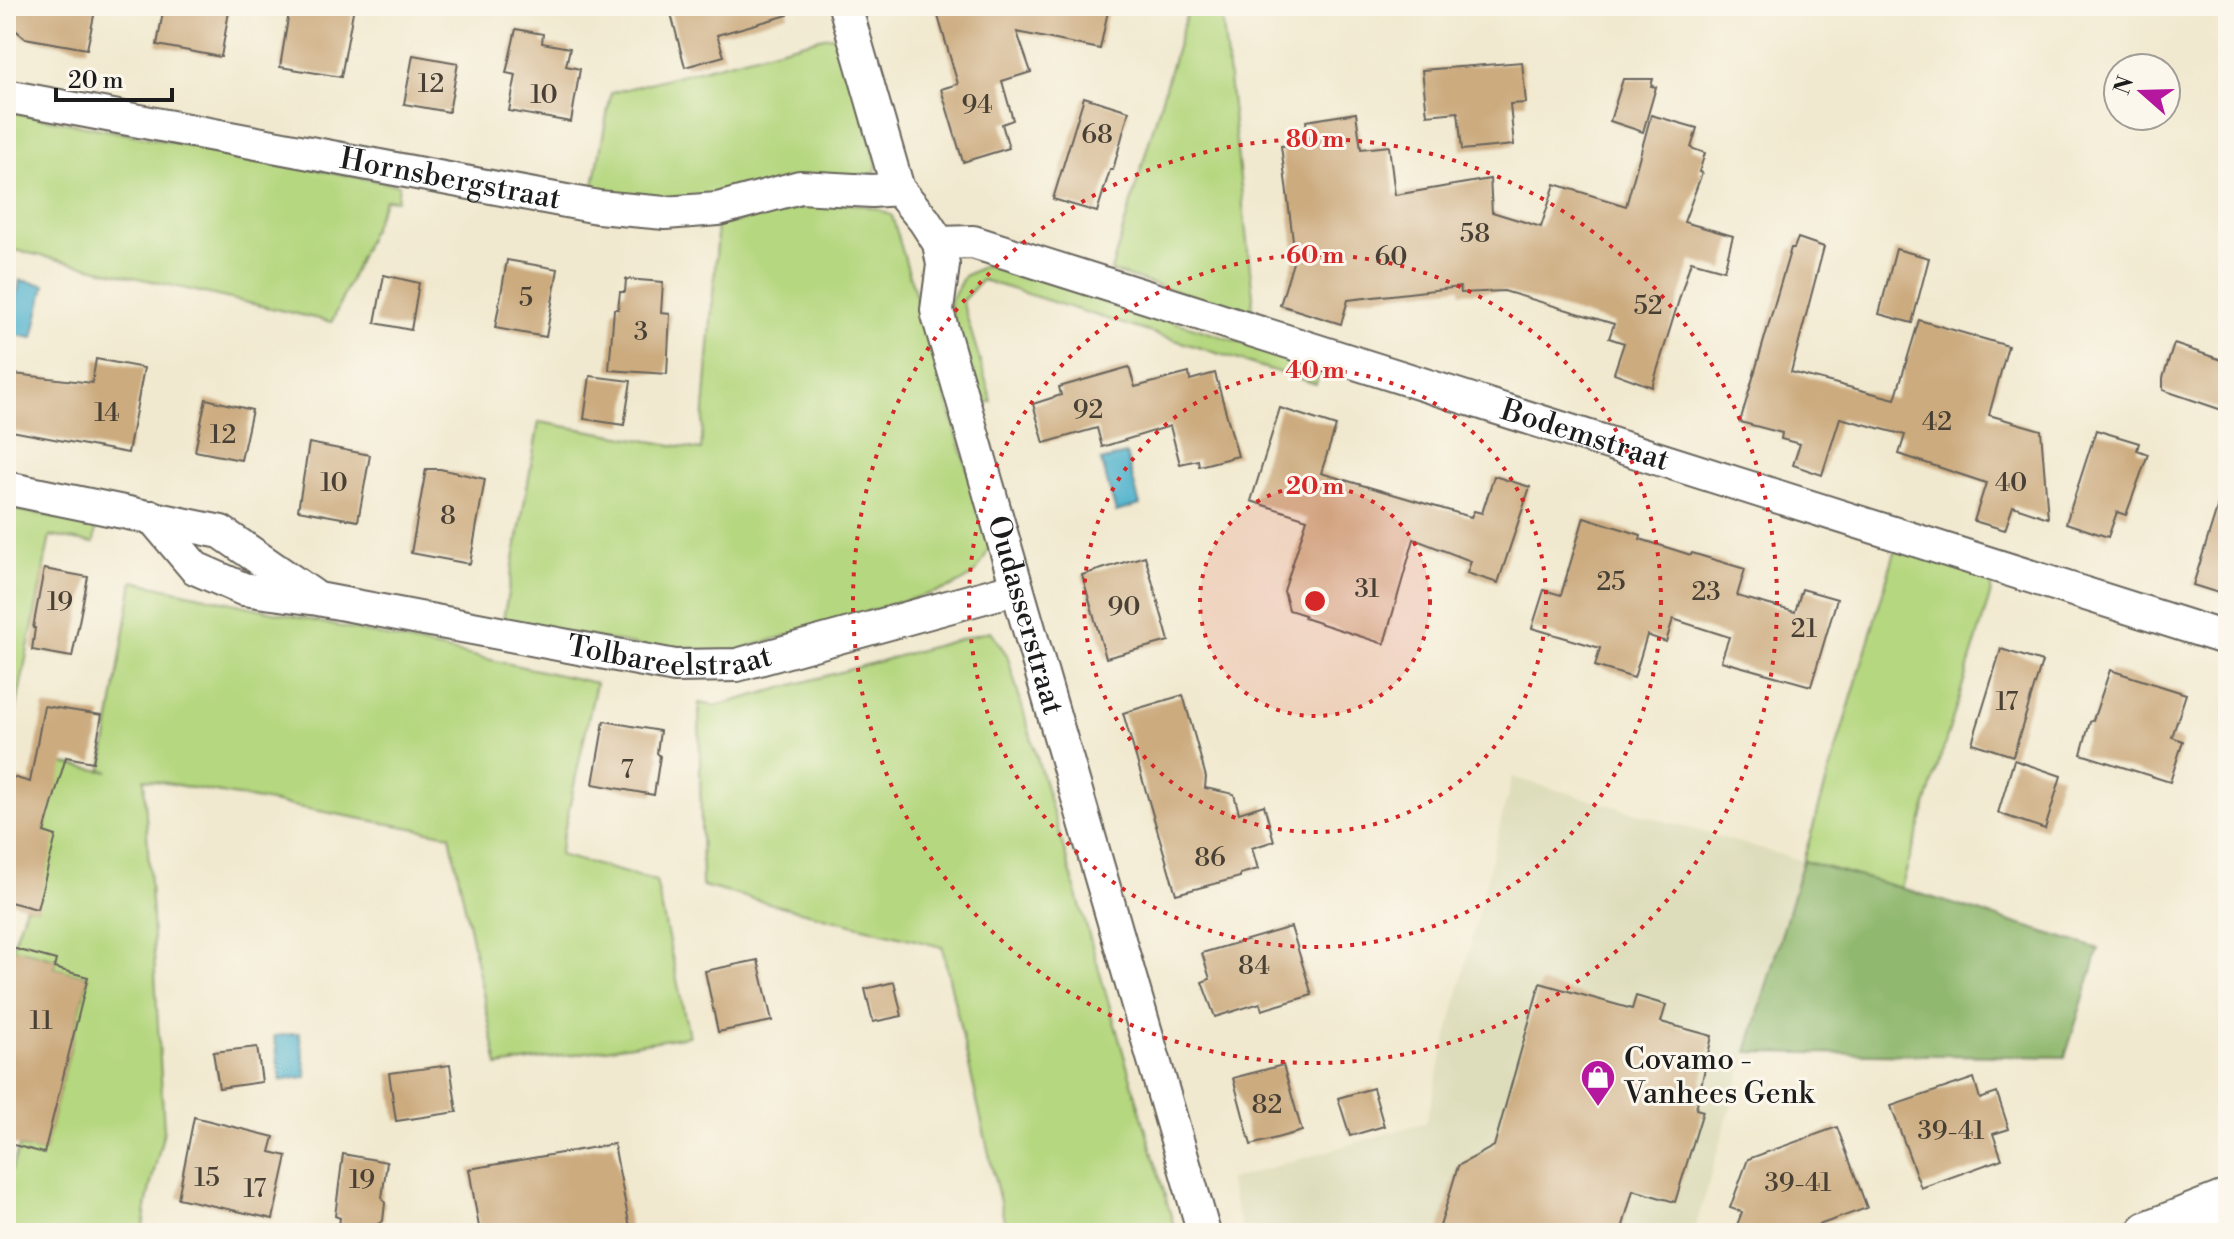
<svg xmlns="http://www.w3.org/2000/svg" width="2234" height="1239" font-family="'Libre Bodoni',serif">
<style>
.built{fill:#deddbb}
.green{fill:#b5d77f;stroke:#687a4e;stroke-width:2}
.forest{fill:#90b86e;stroke:#566a45;stroke-width:2}
.water{fill:#4db1cc;stroke:#346674;stroke-width:2}
.building{fill:#ccab7f}
.lines{fill:none;stroke-linecap:round;stroke-linejoin:round}
.minor-casing{stroke:#67645b;stroke-width:36}
.secondary-casing{stroke:#67645b;stroke-width:48}
.minor{stroke:#fff;stroke-width:32}
.secondary{stroke:#fff;stroke-width:44}
.ring{fill:none;stroke:#d62828;stroke-width:4;stroke-dasharray:4 8}
.labels{text-anchor:middle;dominant-baseline:central;stroke-width:6;stroke-linejoin:round;paint-order:stroke}
.number-label{font-size:26px;fill:#484035}
.street-label{font-size:30px;fill:#1c1c1c;stroke:#fbf7ec}
.poi-label{font-size:30px;fill:#1c1c1c;stroke:#fbf7ec;text-anchor:start}
.centre{fill:#d62828;stroke:#fbf7ec;stroke-width:4}
.ring-label{font-size:24px;text-anchor:middle;font-weight:bold;fill:#d62828;stroke:#fbf7ec;stroke-width:6;stroke-linejoin:round;paint-order:stroke}
</style>
<rect width="100%" height="100%" fill="#fbf7ec"/>
<filter id="ink" filterUnits="userSpaceOnUse"><feTurbulence type="fractalNoise" baseFrequency=".0125" numOctaves="2"/><feDisplacementMap in="SourceGraphic" scale="16" xChannelSelector="R" yChannelSelector="G"/><feConvolveMatrix kernelMatrix="1 2 1 2 8 2 1 2 1" color-interpolation-filters="sRGB"/></filter>
<filter id="wash" filterUnits="userSpaceOnUse"><feTurbulence type="fractalNoise" baseFrequency=".006" numOctaves="4" result="noise"/><feDisplacementMap in="SourceGraphic" scale="32" xChannelSelector="R" yChannelSelector="G"/><feGaussianBlur stdDeviation="1.8" result="paint"/><feColorMatrix in="noise" values="0 0 0 0 0 0 0 0 0 0 0 0 0 0 0 0 0 1.4 0 .05"/><feComposite in="paint" operator="in"/></filter>
<g filter="url(#wash)">
<rect width="100%" height="100%" fill="#f1e9cf"/>
<!-- built -->
<path class="built" d="M 1512,777 L 1803,861 L 1694,1233 L 1243,1233 L 1228,1180 L 1426,1122 Z"/>
<!-- green -->
<g class="green">
<path d="M 1189,6 L 1221,6 L 1253,296 L 1251,315 L 1111,271 Z"/>
<path d="M 840,35 L 877,164 L 875,173 L 673,202 L 593,190 L 611,93 L 824,37 Z"/>
<path d="M 6,111 L 399,185 L 397,200 L 385,199 L 332,322 L 6,248 Z"/>
<path d="M 813,203 C 840,203 869,202 892,216 L 990,545 C 980,571 975,577 949,588 L 721,655 L 698,657 L 503,620 L 539,422 L 701,450 L 717,243 L 716,226 Z"/>
<path d="M 984,266 L 1000,267 L 1322,368 L 1316,384 L 982,280 L 962,301 L 992,401 L 980,405 L 950,308 L 951,300 L 964,276 Z"/>
<path d="M 6,508 L 96,524 L 94,543 L 50,536 L 8,751 L 6,751 Z"/>
<path d="M 1896,548 L 1994,578 L 1989,599 L 1901,888 L 1803,861 Z"/>
<path d="M 133,581 L 596,683 L 559,855 L 656,881 L 689,1036 L 498,1066 L 450,835 L 144,779 L 164,1130 C 157,1164 145,1198 143,1233 L 6,1233 L 6,1171 L 11,1171 L 19,1147 L 44,1152 L 88,977 L 54,968 L 56,959 L 12,948 L 26,906 L 37,908 L 44,833 L 59,763 L 109,772 L 102,769 Z"/>
<path d="M 990,631 L 1007,655 L 1176,1233 L 1007,1233 L 942,947 L 702,886 L 699,703 L 716,706 Z"/>
</g>
<!-- forest -->
<path class="forest" d="M 1803,861 L 1901,888 L 2099,949 L 2065,1057 L 1747,1052 Z"/>
<!-- water -->
<g class="water">
<path d="M 20,280 L 45,285 L 33,338 L 10,334 Z"/>
<path d="M 1126,454 L 1140,505 L 1116,512 L 1101,461 Z"/>
<path d="M 299,1033 L 307,1077 L 281,1080 L 274,1036 Z"/>
</g>
<g id="blocks">
<!-- building -->
<g class="building">
<path d="M 6,6 L 96,6 L 87,49 L 25,38 L 6,22 Z"/>
<path d="M 164,6 L 230,6 L 221,57 L 157,45 Z"/>
<path d="M 290,6 L 354,6 L 341,77 L 280,67 Z"/>
<path d="M 669,6 L 787,6 L 788,15 L 717,35 L 724,56 L 685,67 Z"/>
<path d="M 935,6 L 1109,6 L 1100,49 L 1017,32 L 1031,72 L 1002,81 L 1013,120 L 1002,124 L 1009,148 L 963,162 L 941,89 L 958,84 Z"/>
<path d="M 516,29 L 543,34 L 542,43 L 570,48 L 566,66 L 580,69 L 571,122 L 509,111 L 516,75 L 506,73 Z"/>
<path d="M 413,55 L 458,63 L 449,112 L 404,104 Z"/>
<path d="M 1522,62 L 1526,103 L 1510,104 L 1514,145 L 1462,150 L 1458,112 L 1427,115 L 1422,70 Z"/>
<path d="M 1623,79 L 1653,79 L 1651,86 L 1656,87 L 1643,132 L 1610,121 Z"/>
<path d="M 1084,97 L 1129,111 L 1113,170 L 1110,170 L 1097,212 L 1053,199 Z"/>
<path d="M 1356,113 L 1361,149 L 1389,146 L 1395,195 L 1490,179 L 1492,212 L 1541,227 L 1555,184 L 1626,206 L 1651,115 L 1697,128 L 1691,148 L 1705,153 L 1699,172 L 1702,173 L 1684,222 L 1733,236 L 1724,270 L 1691,261 L 1652,387 L 1614,373 L 1624,343 L 1609,338 L 1614,324 L 1504,291 L 1461,293 L 1460,287 L 1348,300 L 1341,324 L 1280,305 L 1295,256 L 1281,146 L 1309,143 L 1306,121 Z"/>
<path d="M 1798,238 L 1824,247 L 1791,372 L 1895,399 L 1919,320 L 2008,346 L 1989,415 L 2041,430 L 2048,518 L 2013,506 L 2005,530 L 1974,521 L 1986,483 L 1899,454 L 1905,435 L 1840,418 L 1822,475 L 1793,465 L 1800,444 L 1781,439 L 1782,433 L 1740,422 L 1791,248 L 1794,248 Z"/>
<path d="M 1896,249 L 1929,258 L 1912,323 L 1879,314 Z"/>
<path d="M 507,260 L 558,269 L 546,337 L 495,328 Z"/>
<path d="M 384,275 L 419,283 L 411,330 L 375,323 Z"/>
<path d="M 626,279 L 663,282 L 661,313 L 670,314 L 667,374 L 609,370 L 614,309 L 618,309 L 620,292 L 625,292 Z"/>
<path d="M 2174,344 L 2228,362 L 2228,412 L 2163,390 L 2163,378 Z"/>
<path d="M 96,359 L 144,368 L 128,453 L 6,430 L 6,373 L 92,383 Z"/>
<path d="M 1129,367 L 1135,387 L 1189,373 L 1190,380 L 1215,373 L 1238,456 L 1199,466 L 1198,460 L 1180,464 L 1170,426 L 1102,447 L 1097,428 L 1044,443 L 1033,404 L 1061,395 L 1059,387 Z"/>
<path d="M 590,376 L 631,381 L 624,425 L 584,419 Z"/>
<path d="M 206,399 L 252,410 L 241,460 L 195,451 Z"/>
<path d="M 1280,408 L 1336,426 L 1321,473 L 1471,517 L 1474,511 L 1482,513 L 1494,476 L 1530,487 L 1498,583 L 1467,573 L 1471,561 L 1414,539 L 1384,644 L 1304,618 L 1305,615 L 1289,610 L 1284,591 L 1307,519 L 1251,501 Z"/>
<path d="M 2096,430 L 2139,443 L 2137,450 L 2148,454 L 2126,515 L 2117,512 L 2108,537 L 2066,523 Z"/>
<path d="M 309,443 L 370,455 L 358,521 L 298,510 Z"/>
<path d="M 426,469 L 440,469 L 485,479 L 470,564 L 411,553 Z"/>
<path d="M 2221,496 L 2228,498 L 2228,596 L 2193,585 Z"/>
<path d="M 1584,517 L 1641,535 L 1640,539 L 1691,555 L 1692,553 L 1745,569 L 1737,596 L 1795,612 L 1802,589 L 1837,599 L 1811,686 L 1721,661 L 1729,637 L 1673,619 L 1666,642 L 1647,635 L 1634,678 L 1595,666 L 1600,648 L 1532,628 L 1544,590 L 1561,595 Z"/>
<path d="M 1145,556 L 1169,641 L 1106,658 L 1082,575 Z"/>
<path d="M 44,569 L 88,577 L 72,657 L 32,650 L 35,628 L 33,628 Z"/>
<path d="M 2001,649 L 2042,662 L 2013,756 L 1972,743 Z"/>
<path d="M 2110,670 L 2186,694 L 2172,737 L 2183,741 L 2170,782 L 2081,754 L 2090,722 L 2093,720 Z"/>
<path d="M 1183,695 L 1206,777 L 1205,788 L 1234,794 L 1239,813 L 1264,805 L 1274,841 L 1252,848 L 1258,869 L 1240,874 L 1240,877 L 1176,894 L 1123,713 Z"/>
<path d="M 44,706 L 102,715 L 93,762 L 66,757 L 44,832 L 56,836 L 37,909 L 6,901 L 6,775 L 30,782 Z"/>
<path d="M 604,721 L 660,731 L 657,753 L 660,756 L 654,795 L 593,784 Z"/>
<path d="M 2014,760 L 2061,776 L 2045,829 L 1998,813 Z"/>
<path d="M 1291,927 L 1312,995 L 1262,1010 L 1260,1003 L 1215,1017 L 1202,982 L 1210,979 L 1202,953 Z"/>
<path d="M 12,948 L 56,960 L 54,968 L 88,977 L 44,1153 L 6,1143 L 6,973 Z"/>
<path d="M 758,960 L 772,1021 L 718,1032 L 705,971 Z"/>
<path d="M 894,982 L 902,1016 L 873,1022 L 865,989 Z"/>
<path d="M 1540,983 L 1632,1009 L 1636,996 L 1666,1005 L 1661,1022 L 1712,1036 L 1696,1109 L 1703,1111 L 1675,1202 L 1633,1190 L 1621,1233 L 1438,1233 L 1458,1166 L 1494,1146 Z"/>
<path d="M 257,1047 L 262,1082 L 219,1088 L 213,1052 Z"/>
<path d="M 450,1065 L 457,1112 L 396,1121 L 389,1073 Z"/>
<path d="M 1283,1065 L 1302,1131 L 1251,1145 L 1233,1078 Z"/>
<path d="M 1974,1078 L 1980,1099 L 1997,1093 L 2009,1129 L 1993,1134 L 2002,1159 L 1921,1188 L 1891,1106 Z"/>
<path d="M 1373,1088 L 1384,1126 L 1350,1136 L 1338,1098 Z"/>
<path d="M 194,1117 L 274,1137 L 270,1152 L 287,1156 L 273,1219 L 178,1198 Z"/>
<path d="M 1837,1127 L 1867,1208 L 1796,1233 L 1734,1233 L 1742,1212 L 1730,1208 L 1748,1159 Z"/>
<path d="M 614,1144 L 631,1233 L 480,1233 L 469,1169 Z"/>
<path d="M 343,1154 L 387,1162 L 382,1198 L 385,1203 L 383,1221 L 376,1225 L 375,1233 L 338,1233 L 340,1218 L 335,1216 Z"/>
</g>
</g>
</g>
<g filter="url(#ink)">
<use href="#blocks" fill-opacity="0" stroke="#67645b" stroke-width="2"/>
<g class="lines">
<!-- minor casing -->
<g class="minor-casing">
<g id="minor">
<path id="s1" d="M 845,6 L 898,189 L 924,220 L 939,243 L 943,265 L 937,310 L 938,315 L 1204,1233"/>
<path id="s2" d="M 6,96 L 598,207 L 665,213 L 718,209 L 800,187 L 872,191 L 898,189"/>
<path id="s3" d="M 939,243 L 973,242 L 2228,639"/>
<path d="M 6,488 L 221,532 L 312,595"/>
<path id="s4" d="M 152,517 L 195,568 L 243,589 L 318,599 L 675,666 L 737,665 L 1017,588"/>
</g>
</g>
<!-- secondary casing -->
<g class="secondary-casing">
<path id="secondary" d="M 2149,1233 L 2228,1202"/>
</g>
<!-- minor -->
<use href="#minor" class="minor"/>
<!-- secondary -->
<use href="#secondary" class="secondary"/>
</g>
</g>
<!-- distance rings -->
<circle cx="1315" cy="601" r="115" fill="#d62828" fill-opacity=".12"/>
<g class="ring">
<circle cx="1315" cy="601" r="115"/>
<circle cx="1315" cy="601" r="231"/>
<circle cx="1315" cy="601" r="346"/>
<circle cx="1315" cy="601" r="462"/>
</g>
<!-- icons -->
<defs>
<g id="shop-pin" transform="scale(1.8)"><path d="M0 17L-7.5 6A9.5 9.5 0 1 1 7.5 6Z" fill="#b5179e" stroke="#fbf7ec"/><path d="M-5-2.5h2.3a2.7 3.5 0 0 1 5.4 0H5L5.5 6h-11ZM-1.5-2.5h3a1.5 2.3 0 0 0-3 0Z" fill="#fff"/></g>
</defs>
<g fill-rule="evenodd">
<use href="#shop-pin" x="1598" y="1077"/>
</g>
<g class="labels">
<!-- number labels -->
<g class="number-label">
<text x="431" y="84">12</text>
<text x="544" y="95">10</text>
<text x="977" y="105">94</text>
<text x="1097" y="135">68</text>
<text x="1475" y="234">58</text>
<text x="1391" y="257">60</text>
<text x="526" y="298">5</text>
<text x="1648" y="306">52</text>
<text x="641" y="332">3</text>
<text x="1088" y="410">92</text>
<text x="107" y="413">14</text>
<text x="1937" y="422">42</text>
<text x="223" y="435">12</text>
<text x="334" y="483">10</text>
<text x="2011" y="483">40</text>
<text x="448" y="516">8</text>
<text x="1611" y="582">25</text>
<text x="1367" y="589">31</text>
<text x="1706" y="592">23</text>
<text x="60" y="602">19</text>
<text x="1124" y="607">90</text>
<text x="1804" y="629">21</text>
<text x="2007" y="702">17</text>
<text x="627" y="770">7</text>
<text x="1210" y="858">86</text>
<text x="1254" y="966">84</text>
<text x="41" y="1021">11</text>
<text x="1267" y="1105">82</text>
<text x="1951" y="1131">39-41</text>
<text x="207" y="1178">15</text>
<text x="362" y="1180">19</text>
<text x="1798" y="1183">39-41</text>
<text x="255" y="1189">17</text>
</g>
<!-- street labels -->
<g class="street-label">
<text stroke="none"><textPath href="#s2" startOffset="452">Hornsbergstraat</textPath></text>
<text stroke="none"><textPath href="#s3" startOffset="676">Bodemstraat</textPath></text>
<text stroke="none"><textPath href="#s1" startOffset="644">Oudasserstraat</textPath></text>
<text stroke="none"><textPath href="#s4" startOffset="552">Tolbareelstraat</textPath></text>
</g>
<!-- poi labels -->
<g class="poi-label">
<text x="1624" y="1060">Covamo -<tspan x="1624" dy="34">Vanhees Genk</tspan></text>
</g>
</g>
<circle cx="1315" cy="601" r="12" class="centre"/>
<g class="ring-label">
<text x="1315" y="147">80 m</text>
<text x="1315" y="263">60 m</text>
<text x="1315" y="378">40 m</text>
<text x="1315" y="494">20 m</text>
</g>
<!-- margin -->
<rect width="2234" height="1239" fill="none" stroke="#fbf7ec" stroke-width="32"/>
<!-- north arrow -->
<g transform="translate(2142 92) rotate(290)"><circle r="38" fill="#fbf7ec" stroke="#a29f99" stroke-width="2"/>
<path d="M0-6L14 30L0 20L-14 30Z" fill="#b5179e"/>
<text y="-12" font-size="22" font-weight="bold" text-anchor="middle" fill="#1c1c1c">N</text>
</g>
<!-- scale -->
<path d="M56 88v12h116v-12" fill="none" stroke="#1c1c1c" stroke-width="4"/>
<text x="68" y="88" font-size="24" fill="#1c1c1c" stroke="#fbf7ec" stroke-width="6" paint-order="stroke">20 m</text>
</svg>
